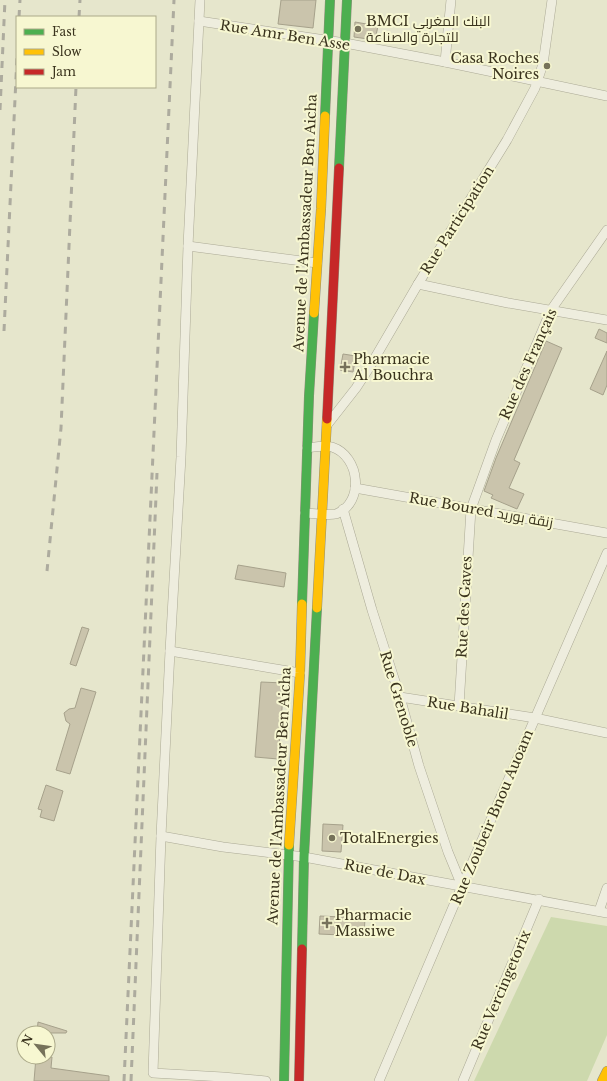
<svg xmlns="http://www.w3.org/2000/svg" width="607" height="1081" font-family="'Libre Baskerville',Cairo,serif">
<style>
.green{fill:#cdd9ad}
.building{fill:#cac4ac;stroke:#a6a18b}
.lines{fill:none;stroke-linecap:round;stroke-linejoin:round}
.street-casing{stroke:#aba995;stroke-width:10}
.fast-casing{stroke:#908e7c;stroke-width:10}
.slow-casing{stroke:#908e7c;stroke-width:10}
.jam-casing{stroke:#908e7c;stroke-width:10}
.street{stroke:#eeedde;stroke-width:9}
.fast{stroke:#4caf50;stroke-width:9}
.slow{stroke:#ffc107;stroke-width:9}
.jam{stroke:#c62828;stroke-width:9}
.rail{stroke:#adab9e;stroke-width:3;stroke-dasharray:7 7;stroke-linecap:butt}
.poi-dot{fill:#76725a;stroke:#f7f7d1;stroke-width:1.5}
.labels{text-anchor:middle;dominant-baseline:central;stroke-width:4;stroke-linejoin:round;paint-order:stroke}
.poi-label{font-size:14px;fill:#3a331d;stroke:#f7f7d1;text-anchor:start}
.street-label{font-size:14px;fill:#3a331d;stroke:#f7f7d1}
</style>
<rect width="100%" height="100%" fill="#e6e6cc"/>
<!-- green -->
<path class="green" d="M 551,917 L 607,926 L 607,1035 L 587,1081 L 474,1081 Z"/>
<!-- building -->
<g class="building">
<path d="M 281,0 L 316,0 L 313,28 L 278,24 Z"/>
<path d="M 355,22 L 378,26 L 375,40 L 354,37 Z"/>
<path d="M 599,329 L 607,333 L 607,343 L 595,338 Z"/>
<path d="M 546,341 L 562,348 L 514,460 L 520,463 L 509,488 L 524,494 L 517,509 L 491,498 L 493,495 L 484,491 L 496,458 Z"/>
<path d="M 607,351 L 607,385 L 603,395 L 590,389 Z"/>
<path d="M 343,354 L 356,356 L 353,372 L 340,370 Z"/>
<path d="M 238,565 L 286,573 L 284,587 L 235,579 Z"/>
<path d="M 82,627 L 89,629 L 76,666 L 70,664 Z"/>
<path d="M 261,682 L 284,683 L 278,759 L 255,757 Z"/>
<path d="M 81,688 L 96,692 L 70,774 L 56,770 L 70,724 L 66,721 L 64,713 L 69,709 L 75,708 Z"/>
<path d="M 46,785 L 63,791 L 54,821 L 40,817 L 42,810 L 38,809 Z"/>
<path d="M 323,824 L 343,825 L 341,852 L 322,851 Z"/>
<path d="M 320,916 L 365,918 L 364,936 L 319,934 Z"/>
<path d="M 38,1022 L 67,1031 L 66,1033 L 37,1033 Z"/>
<path d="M 36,1057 L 52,1057 L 51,1068 L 109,1076 L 109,1081 L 34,1081 Z"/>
</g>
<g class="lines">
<!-- street casing -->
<g class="street-casing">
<g id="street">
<path d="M 200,0 L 188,246 L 181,457 L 170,651 L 161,836 L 153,1073 L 223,1077 L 266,1081"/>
<path d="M 199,21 L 345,43 L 445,62 L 607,96"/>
<path d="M 445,62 L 451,0"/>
<path d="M 188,246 L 317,263"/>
<path d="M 418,284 L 508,303 L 607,320"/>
<path d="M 327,425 L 356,388 L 369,368 L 418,284 L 507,140 L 535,88 L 543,64 L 552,0"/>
<path d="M 355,488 L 607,533"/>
<path d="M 343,509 L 372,610 L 400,697 L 419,766 L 448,852 L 462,886"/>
<path d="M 305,513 C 313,513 328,516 336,514 C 365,503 360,456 332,447 C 324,445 315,447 307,448"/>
<path d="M 170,651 L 300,673"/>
<path d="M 400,697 L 535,718 L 607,733"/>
<path d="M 459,706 L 471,509 L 496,440 L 551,310 L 607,230"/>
<path d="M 161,836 L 223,847 L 304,857 L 607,913"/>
<path d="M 599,911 L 607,888"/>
<path d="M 379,1081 L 462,886 L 607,553"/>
<path d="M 463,1081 L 539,899"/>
</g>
</g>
<!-- fast casing -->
<g class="fast-casing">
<g id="fast">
<path d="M 325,116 L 330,0"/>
<path d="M 339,168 L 347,0"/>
<path d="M 302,604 L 309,396 L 314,313"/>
<path d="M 302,949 L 304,857 L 317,608"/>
<path d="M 284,1081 L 289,845"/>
</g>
</g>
<!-- slow casing -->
<g class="slow-casing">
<g id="slow">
<path d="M 314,313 L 321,209 L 325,116"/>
<path d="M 317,608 L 327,419"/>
<path d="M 289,845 L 300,673 L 302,604"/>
<path d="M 602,1081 L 607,1071"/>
</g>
</g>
<!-- jam casing -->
<g class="jam-casing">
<g id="jam">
<path d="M 327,419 L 339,168"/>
<path d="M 299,1081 L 302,949"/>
</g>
</g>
<!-- street -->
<use href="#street" class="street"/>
<!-- fast -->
<use href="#fast" class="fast"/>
<!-- slow -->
<use href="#slow" class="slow"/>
<!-- jam -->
<use href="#jam" class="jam"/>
<!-- rail -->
<g class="rail">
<path d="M 19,17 L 20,0"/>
<path d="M 79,17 L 80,0"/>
<path d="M 0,110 L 5,0"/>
<path d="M 4,331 L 17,57"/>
<path d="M 47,571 L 61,428 L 76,87"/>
<path d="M 124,1081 L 174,0"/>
<path d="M 131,1081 L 157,473"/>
</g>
</g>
<!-- markers -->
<g class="poi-dot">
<circle cx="358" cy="29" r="4"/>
<circle cx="547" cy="66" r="4"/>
<path d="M343 361h4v4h4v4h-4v4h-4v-4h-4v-4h4z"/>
<circle cx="332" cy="838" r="4"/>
<path d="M325 917h4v4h4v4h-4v4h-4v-4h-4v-4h4z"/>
</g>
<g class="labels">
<!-- poi labels -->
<g class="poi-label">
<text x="366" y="21">BMCI البنك المغربي<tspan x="366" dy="16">للتجارة والصناعة</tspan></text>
<text x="539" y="58" text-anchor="end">Casa Roches<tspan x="539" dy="16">Noires</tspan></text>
<text x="353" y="359">Pharmacie<tspan x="353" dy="16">Al Bouchra</tspan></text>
<text x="340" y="838">TotalEnergies</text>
<text x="335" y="915">Pharmacie<tspan x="335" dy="16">Massiwe</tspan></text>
</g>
<!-- street labels -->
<g class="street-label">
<text transform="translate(285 35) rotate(9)">Rue Amr Ben Asse</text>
<text transform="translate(457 220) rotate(-58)">Rue Participation</text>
<text transform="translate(305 223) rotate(-87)">Avenue de l'Ambassadeur Ben Aicha</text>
<text transform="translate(528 364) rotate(-66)">Rue des Français</text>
<text transform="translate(481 510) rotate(10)">Rue Boured زنقة بوريد</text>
<text transform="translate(464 607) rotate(-87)">Rue des Gaves</text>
<text transform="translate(399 699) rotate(73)">Rue Grenoble</text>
<text transform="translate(468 708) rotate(9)">Rue Bahalil</text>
<text transform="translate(279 796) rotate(-87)">Avenue de l'Ambassadeur Ben Aicha</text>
<text transform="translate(492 817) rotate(-67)">Rue Zoubeir Bnou Auoam</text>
<text transform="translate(385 872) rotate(11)">Rue de Dax</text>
<text transform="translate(501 990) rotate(-67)">Rue Vercingetorix</text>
</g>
</g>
<!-- legend -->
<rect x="16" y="16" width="140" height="72" fill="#f7f7d1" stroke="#aba989"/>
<rect x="24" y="29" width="20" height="6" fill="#4caf50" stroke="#aba989"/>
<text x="52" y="36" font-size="12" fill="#3a331d">Fast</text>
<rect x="24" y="49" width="20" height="6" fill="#ffc107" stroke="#aba989"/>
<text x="52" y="56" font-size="12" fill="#3a331d">Slow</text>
<rect x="24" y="69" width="20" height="6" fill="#c62828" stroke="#aba989"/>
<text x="52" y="76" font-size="12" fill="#3a331d">Jam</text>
<!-- north arrow -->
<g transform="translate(36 1045) rotate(299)"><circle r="19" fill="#f7f7d1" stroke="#aba989"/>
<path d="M0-3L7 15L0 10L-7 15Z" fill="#76725a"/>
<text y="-6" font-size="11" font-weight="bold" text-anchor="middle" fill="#3a331d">N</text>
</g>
</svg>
